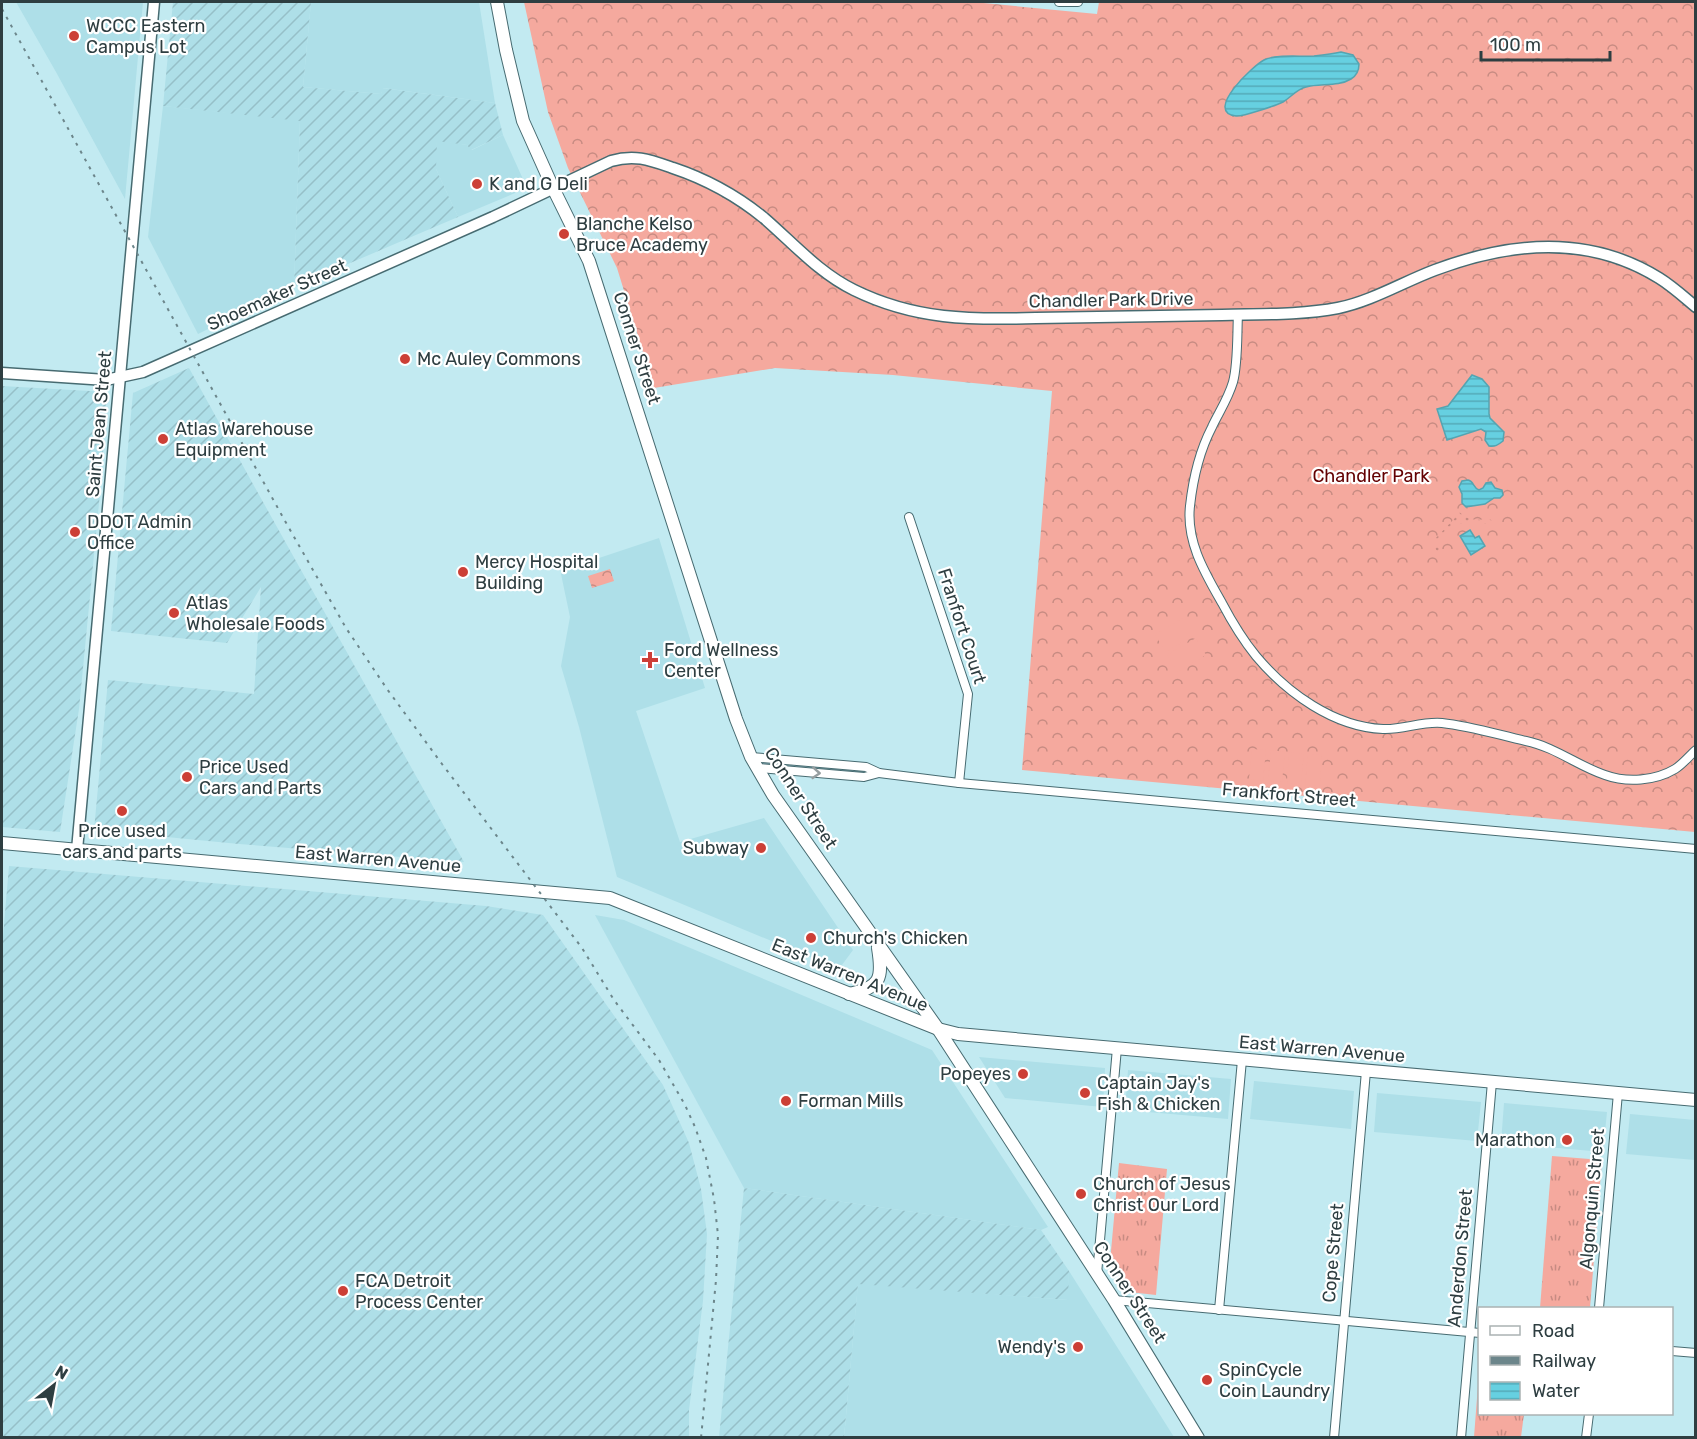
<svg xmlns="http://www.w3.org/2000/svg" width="1697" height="1439" font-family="Rubik,sans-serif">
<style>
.built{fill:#aedfe8}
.industrial{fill:url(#industrial-furrows)}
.grass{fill:url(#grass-tufts)}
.forest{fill:url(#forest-crowns)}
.garden{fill:url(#garden-dots)}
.pitch{fill:#f5a99e}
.water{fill:url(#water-rules);stroke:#55a4b1;stroke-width:1.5}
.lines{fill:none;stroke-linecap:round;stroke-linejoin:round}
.minor-casing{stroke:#476b71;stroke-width:10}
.tertiary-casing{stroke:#476b71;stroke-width:13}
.secondary-casing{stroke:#476b71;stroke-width:14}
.minor{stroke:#fff;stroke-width:8}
.tertiary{stroke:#fff;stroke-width:10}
.secondary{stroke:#fff;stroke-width:12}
.rail{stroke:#6c868b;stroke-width:2;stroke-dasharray:3 6;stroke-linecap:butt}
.oneway{stroke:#969ea0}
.poi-dot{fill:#cc3f36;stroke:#fff;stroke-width:2}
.labels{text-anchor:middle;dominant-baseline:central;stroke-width:4.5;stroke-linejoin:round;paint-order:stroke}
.poi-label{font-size:18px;fill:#2e3e41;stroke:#fff;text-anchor:start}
.street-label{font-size:18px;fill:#2e3e41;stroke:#fff}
.park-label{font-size:18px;fill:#630002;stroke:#fff}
</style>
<defs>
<pattern id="industrial-furrows" width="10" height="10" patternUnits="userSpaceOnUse" patternTransform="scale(1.5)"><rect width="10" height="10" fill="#aedfe8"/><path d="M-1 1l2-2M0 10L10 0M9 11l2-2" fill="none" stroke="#96c0c8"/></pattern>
<pattern id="grass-tufts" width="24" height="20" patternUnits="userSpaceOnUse" patternTransform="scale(1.5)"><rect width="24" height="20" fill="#f5a99e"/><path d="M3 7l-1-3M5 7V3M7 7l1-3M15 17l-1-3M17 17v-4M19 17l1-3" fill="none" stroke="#c78b82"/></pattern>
<pattern id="forest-crowns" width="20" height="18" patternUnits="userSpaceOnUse" patternTransform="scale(1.5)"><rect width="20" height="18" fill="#f5a99e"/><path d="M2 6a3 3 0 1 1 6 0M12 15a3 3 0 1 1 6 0" fill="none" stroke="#c78b82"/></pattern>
<pattern id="garden-dots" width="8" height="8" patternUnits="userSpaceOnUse" patternTransform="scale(1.5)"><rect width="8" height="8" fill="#f5a99e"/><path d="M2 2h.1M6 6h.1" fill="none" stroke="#c78b82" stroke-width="1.8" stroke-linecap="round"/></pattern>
<pattern id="water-rules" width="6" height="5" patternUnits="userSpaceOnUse" patternTransform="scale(1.5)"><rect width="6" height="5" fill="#66d0e1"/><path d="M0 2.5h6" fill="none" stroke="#54aab8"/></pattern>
</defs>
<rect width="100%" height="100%" fill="#c2eaf1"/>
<!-- built -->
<g class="built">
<path d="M 16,2 L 143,2 L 125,199 L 56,72 Z"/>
<path d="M 311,2 L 479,2 L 495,103 L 383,88 L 381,94 L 303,87 Z"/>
<path d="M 163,106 L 300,120 L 294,287 L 198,334 L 148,237 Z"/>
<path d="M 503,135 L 527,188 L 458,217 L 436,169 L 436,148 L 437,140 L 467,145 L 472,150 Z"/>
<path d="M 659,538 L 705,688 L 636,711 L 680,842 L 764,818 L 853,950 L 839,969 L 617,877 L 579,727 L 561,666 L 570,617 L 561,574 L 563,570 Z"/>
<path d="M 595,915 L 624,920 L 932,1050 L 1048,1227 L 1041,1230 L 744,1188 Z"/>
<path d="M 979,1057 L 1105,1068 L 1103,1107 L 1005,1098 Z"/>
<path d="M 1128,1070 L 1231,1079 L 1228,1119 L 1125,1110 Z"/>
<path d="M 1254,1081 L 1354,1091 L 1351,1129 L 1250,1119 Z"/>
<path d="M 1377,1093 L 1481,1102 L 1477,1141 L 1374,1132 Z"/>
<path d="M 1504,1103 L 1607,1112 L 1603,1152 L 1501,1143 Z"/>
<path d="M 1630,1114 L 1695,1120 L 1695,1160 L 1626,1154 Z"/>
<path d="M 1069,1271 L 1174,1437 L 844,1438 L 858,1283 L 1067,1300 Z"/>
</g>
<!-- industrial -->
<g class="industrial">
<path d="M 173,2 L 311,2 L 303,87 L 381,94 L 382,88 L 495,103 L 503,135 L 471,150 L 467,145 L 437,141 L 436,169 L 458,217 L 294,287 L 300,121 L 163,106 Z"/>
<path d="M 189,368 L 258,493 L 464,862 L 239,844 L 94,830 L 108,680 L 254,694 L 261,587 L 227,643 L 111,631 L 133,393 Z"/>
<path d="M 2,386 L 107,392 L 101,483 L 79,709 L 60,832 L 2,827 Z"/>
<path d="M 9,866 L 486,906 L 543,915 L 663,1085 L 689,1143 L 701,1189 L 707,1234 L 703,1301 L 689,1410 L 689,1437 L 2,1438 L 2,948 Z"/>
<path d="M 744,1188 L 1041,1230 L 1069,1271 L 1068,1300 L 858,1284 L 844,1437 L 719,1437 Z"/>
</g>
<!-- grass -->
<g class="grass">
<path d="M 1552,1156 L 1602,1160 L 1590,1308 L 1540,1308 Z"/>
<path d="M 1119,1163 L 1167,1169 L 1156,1295 L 1129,1292 L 1110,1262 Z"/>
<path d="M 1479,1372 L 1480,1414 L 1524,1414 L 1521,1437 L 1474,1437 Z"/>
</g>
<!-- forest -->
<g class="forest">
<path d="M 524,2 L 973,2 L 1097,14 L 1099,2 L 1695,2 L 1695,832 L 1022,770 L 1052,391 L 893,375 L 775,368 L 654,388 L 617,268 L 568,168 L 548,112 Z"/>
<path d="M 610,569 L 614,581 L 592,588 L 588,576 Z"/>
</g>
<!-- garden -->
<path class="garden" d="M 1458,511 C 1462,514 1466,518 1471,519 C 1481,522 1488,515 1495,523 L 1493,525 C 1474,521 1443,519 1437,545 L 1441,550 L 1439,554 L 1433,545 L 1434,540 L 1455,518 Z"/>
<!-- pitch -->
<g class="pitch">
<path d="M 1184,617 L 1194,635 L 1166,652 L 1155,635 Z"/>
<path d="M 1196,638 L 1206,655 L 1178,672 L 1167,655 Z"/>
<path d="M 1252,749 L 1266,750 L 1263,781 L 1249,779 Z"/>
<path d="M 1271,750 L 1285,752 L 1282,782 L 1268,781 Z"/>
<path d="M 1289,752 L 1304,754 L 1301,784 L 1287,783 Z"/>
<path d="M 1308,754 L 1322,755 L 1320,786 L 1305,785 Z"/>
</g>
<!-- water -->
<g class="water">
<path d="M 1341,52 L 1353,55 L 1359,64 C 1359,71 1356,76 1351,79 C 1338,87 1320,83 1306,87 C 1297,89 1291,97 1283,102 C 1277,105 1242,117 1236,116 C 1203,112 1254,65 1264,60 C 1275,54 1301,57 1314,56 C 1323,55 1332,54 1341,52 Z"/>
<path d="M 1472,375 L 1482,379 L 1489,387 L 1489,414 L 1490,418 L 1504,432 L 1503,441 C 1498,445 1495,447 1489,446 L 1485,440 L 1486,432 L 1481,429 L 1447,440 L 1437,409 L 1448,406 Z"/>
<path d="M 1468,480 C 1474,481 1473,488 1479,490 L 1483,488 L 1486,483 L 1491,482 L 1495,488 L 1502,490 L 1503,495 L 1500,498 L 1494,498 L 1485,504 L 1466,507 L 1462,503 L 1462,494 L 1459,487 L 1462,481 Z"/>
<path d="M 1470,530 L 1475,538 L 1479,536 L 1485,546 L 1471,555 L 1460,536 Z"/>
</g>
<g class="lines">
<!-- minor casing -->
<g class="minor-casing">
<g id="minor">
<path d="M 1059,2 L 1078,2"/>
<path d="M 1238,314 C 1237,334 1238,364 1233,382 C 1228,399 1219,412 1212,427 C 1199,452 1193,479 1190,506 C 1186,542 1205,573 1222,603 C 1232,622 1243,640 1256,656 C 1287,693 1334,727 1383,729 C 1403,730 1422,721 1442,723 C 1470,726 1499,735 1526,741 C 1555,747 1578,766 1605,775 C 1627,783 1655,781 1675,769 C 1683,764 1689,756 1696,750"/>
<path d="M 909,517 L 968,694 L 959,783"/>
<path d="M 751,757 L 866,767 L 879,773 L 864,777 L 758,768"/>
<path d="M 879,773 L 959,783 L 1696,849"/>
<path d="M 1097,1274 L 1117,1048"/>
<path d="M 1114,1300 L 1480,1333"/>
<path d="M 1599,1308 L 1618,1093"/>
<path d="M 1219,1310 L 1242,1060"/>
<path d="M 1672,1351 L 1696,1353"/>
<path d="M 1334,1438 L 1366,1071"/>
<path d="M 1461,1438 L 1492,1082"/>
<path d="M 1586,1438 L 1589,1414"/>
</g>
</g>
<!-- tertiary casing -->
<g class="tertiary-casing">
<g id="tertiary">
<path d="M 2,373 L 106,380 L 143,372 L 493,217 L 611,161 C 635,154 650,160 673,168 C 706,179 737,196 764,218 C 793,243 819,273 854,290 C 915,320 971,320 1036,318 C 1098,317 1160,316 1222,315 C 1259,314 1302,315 1338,308 C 1372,301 1403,282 1435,270 C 1510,242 1588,234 1659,278 C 1672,286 1684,297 1696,307"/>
<path d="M 77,850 L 154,2"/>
</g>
</g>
<!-- secondary casing -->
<g class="secondary-casing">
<g id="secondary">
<path d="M 497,2 L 506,50 L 523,121 L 553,188 L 589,261 L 736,719 L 751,757 L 773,795 L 938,1029 L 1114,1300 L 1198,1438"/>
<path d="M 2,843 L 610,898 L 938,1029 L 958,1034 L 1696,1100"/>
<path d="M 849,994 C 881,987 883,979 878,948"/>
</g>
</g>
<!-- minor -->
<use href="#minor" class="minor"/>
<!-- tertiary -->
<use href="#tertiary" class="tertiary"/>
<!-- secondary -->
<use href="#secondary" class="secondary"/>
<!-- rail -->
<path class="rail" d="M 2,9 L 285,521 L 346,628 L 387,689 L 442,764 L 582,948 L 614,1000 L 659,1060 L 685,1105 L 695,1127 L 706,1158 L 714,1199 L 718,1235 L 716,1280 L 701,1438"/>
</g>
<!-- one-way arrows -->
<defs><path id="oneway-chevron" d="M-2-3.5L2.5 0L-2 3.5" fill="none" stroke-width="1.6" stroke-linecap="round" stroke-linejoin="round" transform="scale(1.5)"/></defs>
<use class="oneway" href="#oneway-chevron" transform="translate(816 773) rotate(4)"/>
<!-- markers -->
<g class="poi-dot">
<circle cx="74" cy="36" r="6"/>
<circle cx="477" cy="184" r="6"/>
<circle cx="564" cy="234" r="6"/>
<circle cx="405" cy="359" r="6"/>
<circle cx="163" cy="439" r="6"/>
<circle cx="75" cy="532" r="6"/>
<circle cx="463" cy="572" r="6"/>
<circle cx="174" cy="613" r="6"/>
<path d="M647 651h6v6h6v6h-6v6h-6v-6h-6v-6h6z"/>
<circle cx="187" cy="777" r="6"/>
<circle cx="122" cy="811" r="6"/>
<circle cx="761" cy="848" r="6"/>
<circle cx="811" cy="938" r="6"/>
<circle cx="1023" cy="1074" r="6"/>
<circle cx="1085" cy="1093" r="6"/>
<circle cx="786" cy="1101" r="6"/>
<circle cx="1567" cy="1140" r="6"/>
<circle cx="1081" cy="1194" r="6"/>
<circle cx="343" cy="1291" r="6"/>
<circle cx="1078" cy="1347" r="6"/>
<circle cx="1207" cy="1380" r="6"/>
</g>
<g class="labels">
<!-- poi labels -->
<g class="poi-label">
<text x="86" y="26">WCCC Eastern<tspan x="86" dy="21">Campus Lot</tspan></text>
<text x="489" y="184">K and G Deli</text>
<text x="576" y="224">Blanche Kelso<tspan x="576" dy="21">Bruce Academy</tspan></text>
<text x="417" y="359">Mc Auley Commons</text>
<text x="175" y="429">Atlas Warehouse<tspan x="175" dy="21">Equipment</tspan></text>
<text x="87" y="522">DDOT Admin<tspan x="87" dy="21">Office</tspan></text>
<text x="475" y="562">Mercy Hospital<tspan x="475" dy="21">Building</tspan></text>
<text x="186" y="603">Atlas<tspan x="186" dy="21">Wholesale Foods</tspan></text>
<text x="664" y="650">Ford Wellness<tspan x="664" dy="21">Center</tspan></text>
<text x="199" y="767">Price Used<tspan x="199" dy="21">Cars and Parts</tspan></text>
<text x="122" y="831" text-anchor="middle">Price used<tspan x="122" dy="21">cars and parts</tspan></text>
<text x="749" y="848" text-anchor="end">Subway</text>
<text x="823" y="938">Church's Chicken</text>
<text x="1011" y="1074" text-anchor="end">Popeyes</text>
<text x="1097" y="1083">Captain Jay's<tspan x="1097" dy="21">Fish &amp; Chicken</tspan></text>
<text x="798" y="1101">Forman Mills</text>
<text x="1555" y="1140" text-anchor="end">Marathon</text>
<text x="1093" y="1184">Church of Jesus<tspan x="1093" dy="21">Christ Our Lord</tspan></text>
<text x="355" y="1281">FCA Detroit<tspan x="355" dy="21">Process Center</tspan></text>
<text x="1066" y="1347" text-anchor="end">Wendy's</text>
<text x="1219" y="1370">SpinCycle<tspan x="1219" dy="21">Coin Laundry</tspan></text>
</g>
<!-- street labels -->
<g class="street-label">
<text transform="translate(277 295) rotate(-24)">Shoemaker Street</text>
<text transform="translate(1111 300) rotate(-1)">Chandler Park Drive</text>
<text transform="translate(637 348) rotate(72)">Conner Street</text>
<text transform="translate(99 424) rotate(-85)">Saint Jean Street</text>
<text transform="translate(962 626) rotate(72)">Franfort Court</text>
<text transform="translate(1289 795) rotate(5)">Frankfort Street</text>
<text transform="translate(801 798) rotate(57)">Conner Street</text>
<text transform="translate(378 859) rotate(5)">East Warren Avenue</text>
<text transform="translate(850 975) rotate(22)">East Warren Avenue</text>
<text transform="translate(1322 1049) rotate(5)">East Warren Avenue</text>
<text transform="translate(1592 1199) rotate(-85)">Algonquin Street</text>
<text transform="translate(1333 1253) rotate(-85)">Cope Street</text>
<text transform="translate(1460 1258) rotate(-85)">Anderdon Street</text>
<text transform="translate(1130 1292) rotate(57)">Conner Street</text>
</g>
<!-- park labels -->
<g class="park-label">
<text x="1371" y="476">Chandler Park</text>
</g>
</g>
<!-- border -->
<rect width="1697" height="1439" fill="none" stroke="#2e3e41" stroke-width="6"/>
<!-- legend -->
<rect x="1478" y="1307" width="195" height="108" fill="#ffffff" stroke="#abb2b3" stroke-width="1.5"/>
<rect x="1490" y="1326" width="30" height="9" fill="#ffffff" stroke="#abb2b3" stroke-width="1.5"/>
<text x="1532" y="1337" font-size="18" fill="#2e3e41">Road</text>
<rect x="1490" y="1356" width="30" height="9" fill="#6c868b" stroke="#abb2b3" stroke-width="1.5"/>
<text x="1532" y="1367" font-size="18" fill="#2e3e41">Railway</text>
<rect x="1490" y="1382" width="30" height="18" fill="url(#water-rules)" stroke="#abb2b3" stroke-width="1.5"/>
<text x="1532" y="1397" font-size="18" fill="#2e3e41">Water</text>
<!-- north arrow -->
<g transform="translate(54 1385) rotate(31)" stroke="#ffffff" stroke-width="4.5" paint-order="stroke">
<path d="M0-4.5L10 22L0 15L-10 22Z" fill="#2e3e41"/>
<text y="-9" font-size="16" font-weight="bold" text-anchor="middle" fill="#2e3e41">N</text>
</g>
<!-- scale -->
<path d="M1481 51v9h129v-9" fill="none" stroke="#2e3e41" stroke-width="3"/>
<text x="1490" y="51" font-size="18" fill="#2e3e41" stroke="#ffffff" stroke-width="4.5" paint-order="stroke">100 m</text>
</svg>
